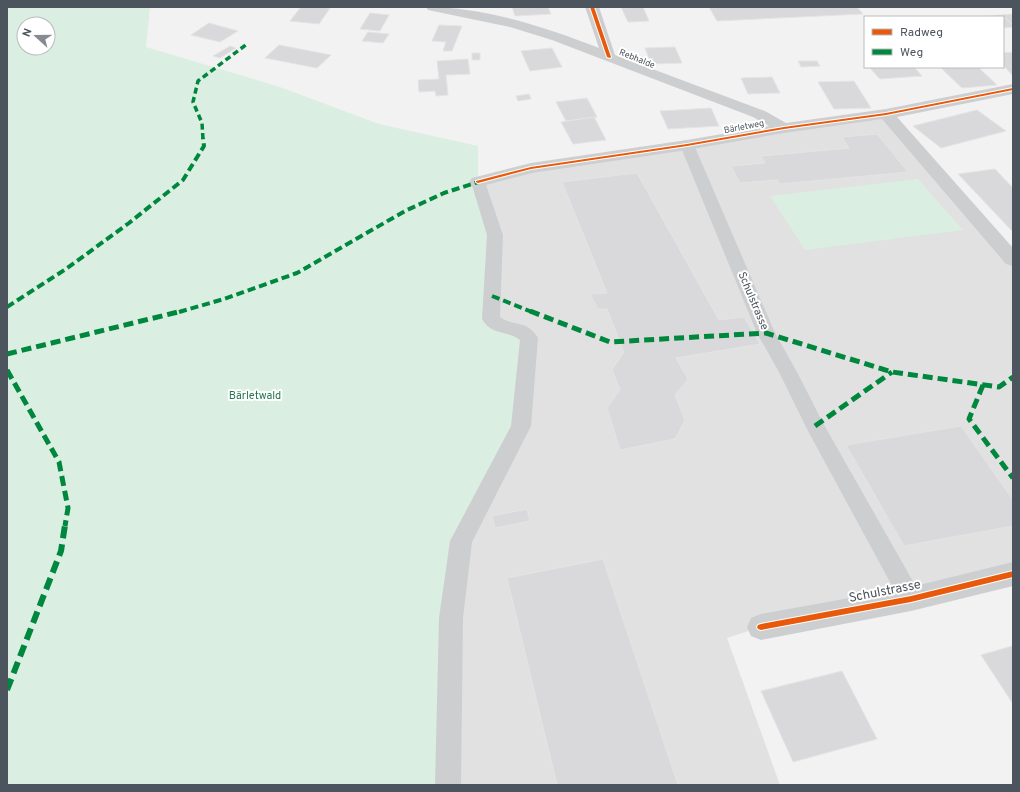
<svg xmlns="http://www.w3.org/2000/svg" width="1020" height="792" font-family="Overpass,sans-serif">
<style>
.education{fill:#e1e1e2}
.green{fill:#dbeee2;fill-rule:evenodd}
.building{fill:#d9d9db;stroke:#e4e4e5}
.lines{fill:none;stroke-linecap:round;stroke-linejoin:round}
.service{fill:#cdced0;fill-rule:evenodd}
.minor{fill:#cdced0;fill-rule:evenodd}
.quiet-far3{stroke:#00873e;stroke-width:3.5;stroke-dasharray:6 3.5;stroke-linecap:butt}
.quiet-far2{stroke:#00873e;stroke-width:4;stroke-dasharray:8 4;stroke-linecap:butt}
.quiet-far1{stroke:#00873e;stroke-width:5;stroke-dasharray:10 5;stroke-linecap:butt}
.quiet{stroke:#00873e;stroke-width:6;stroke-dasharray:12 6;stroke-linecap:butt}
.cycleway-casing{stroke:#fff;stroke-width:2}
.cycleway{fill:#e8590c;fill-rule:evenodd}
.labels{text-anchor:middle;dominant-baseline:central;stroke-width:4;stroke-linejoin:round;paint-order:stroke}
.far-street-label{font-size:9px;fill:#4c545d;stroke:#fff}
.street-label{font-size:11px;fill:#4c545d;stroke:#fff}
.park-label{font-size:11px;fill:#24764f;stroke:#fff}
.near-street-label{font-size:13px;fill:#4c545d;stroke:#fff}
</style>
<rect width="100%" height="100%" fill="#f3f2f2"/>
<!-- education -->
<path class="education" d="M 886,114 L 1013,260 L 1013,574 L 761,627 L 727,638 L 780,785 L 448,785 L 451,618 L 501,327 L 478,182 Z"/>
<!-- green -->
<g class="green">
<path d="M 7,7 L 150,7 L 146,47 L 280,87 L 379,124 L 478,146 L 478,182 L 495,235 L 491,319 L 529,338 L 521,426 L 461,541 L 448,785 L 7,785 ZM 24,24 L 48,24 L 48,48 L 24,48 Z"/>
<path d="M 918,179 L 963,230 L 805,250 L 770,196 Z"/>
</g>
<!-- building -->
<g class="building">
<path d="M 301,7 L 315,7 L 330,8 L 319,24 L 290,21 Z"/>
<path d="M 512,7 L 548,7 L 551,14 L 515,16 Z"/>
<path d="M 621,7 L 643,7 L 649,21 L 628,22 Z"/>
<path d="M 709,7 L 857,7 L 863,14 L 717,21 Z"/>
<path d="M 370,13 L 389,15 L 380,31 L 360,29 Z"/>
<path d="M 1013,14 L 1013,25 L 1002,15 Z"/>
<path d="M 1002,15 L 1013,25 L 1013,27 L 1003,28 L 1003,17 L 985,17 Z"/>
<path d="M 209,23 L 238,31 L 220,42 L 191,35 Z"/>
<path d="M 439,25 L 462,26 L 452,51 L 443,51 L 446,42 L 432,41 Z"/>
<path d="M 368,32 L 389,34 L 383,43 L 362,41 Z"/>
<path d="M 279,45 L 331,55 L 317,68 L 265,58 Z"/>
<path d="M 230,46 L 236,48 L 220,58 L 213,56 Z"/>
<path d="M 675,47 L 682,63 L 651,64 L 645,48 Z"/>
<path d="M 552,48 L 562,67 L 530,71 L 521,51 Z"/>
<path d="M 1013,52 L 1013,76 L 1003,65 L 1003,53 Z"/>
<rect x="472" y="53" width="8" height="7"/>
<path d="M 468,59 L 470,74 L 446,75 L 448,95 L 436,96 L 435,91 L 419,92 L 418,80 L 439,79 L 437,61 Z"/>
<path d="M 798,61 L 817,61 L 820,66 L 801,67 Z"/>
<path d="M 869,67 L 914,67 L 922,76 L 880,79 Z"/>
<path d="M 940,67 L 978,67 L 997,85 L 962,88 Z"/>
<path d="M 772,77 L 780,93 L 748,94 L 741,78 Z"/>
<path d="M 854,81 L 871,108 L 834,109 L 818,82 Z"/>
<path d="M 529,94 L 531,99 L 518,101 L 516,96 Z"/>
<path d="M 587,98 L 597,117 L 566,121 L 556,102 Z"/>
<path d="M 711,108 L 719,126 L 668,129 L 660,111 Z"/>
<path d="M 977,110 L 1006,131 L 941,148 L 913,126 Z"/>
<path d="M 594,117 L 606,140 L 573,144 L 561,122 Z"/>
<path d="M 877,134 L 908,172 L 780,184 L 777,180 L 740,183 L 731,166 L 765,163 L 761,156 L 849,148 L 842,137 Z"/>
<path d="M 995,169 L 1013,188 L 1013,232 L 958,174 Z"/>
<path d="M 637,173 L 719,320 L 744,317 L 760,344 L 676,358 L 688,379 L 675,395 L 685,420 L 675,439 L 620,450 L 607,408 L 620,390 L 612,370 L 624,352 L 607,309 L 598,309 L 590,294 L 607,293 L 562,182 Z"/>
<path d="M 961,426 L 1013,500 L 1013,526 L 904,546 L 846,445 Z"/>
<path d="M 527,509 L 530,521 L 495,528 L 492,516 Z"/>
<path d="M 603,559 L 678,785 L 557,785 L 507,578 Z"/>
<path d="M 1012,646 L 1013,646 L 1013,704 L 981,655 Z"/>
<path d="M 842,671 L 877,739 L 793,762 L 761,691 Z"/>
</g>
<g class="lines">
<!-- service -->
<g class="service">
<path d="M 687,141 L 692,142 L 694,145 L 775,333 L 797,372 L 823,423 L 919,592 L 922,599 L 919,606 L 911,609 L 903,606 L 808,431 L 779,372 L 757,333 L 680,145 L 682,142 Z"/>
<path d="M 478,178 L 483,179 L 485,182 L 503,235 L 500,317 C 513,327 527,319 538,338 L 531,426 L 472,542 L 463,618 L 461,785 L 435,785 L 439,618 L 450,541 L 511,426 L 520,340 C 507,330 492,336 482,319 L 487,235 L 471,182 L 473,179 Z"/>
</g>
<!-- minor -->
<g class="minor">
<path d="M 426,7 C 485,7 545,27 599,48 L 585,7 L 599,7 L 615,55 L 765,111 L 786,123 L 886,109 L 1013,84 L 1013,94 L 897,117 L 1013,248 L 1013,266 L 1006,264 L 882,119 L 784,133 L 687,150 L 532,173 L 478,187 L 472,186 L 469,182 L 472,178 L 531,163 L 687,140 L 769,126 L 753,117 L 552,40 L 510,27 L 428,10 Z"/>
<path d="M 1013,562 L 1013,586 L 911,611 L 761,640 L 751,636 L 747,627 L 751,618 L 761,614 L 911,587 Z"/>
</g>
<!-- quiet-far3 -->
<path class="quiet-far3" d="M 203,139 L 202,123 L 193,102 L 198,81 L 247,44"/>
<!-- quiet-far2 -->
<g class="quiet-far2">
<path d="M 492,296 L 532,312"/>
<path d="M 7,307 L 66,269 L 129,223 L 183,180 L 204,146 L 203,138"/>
<path d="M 179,312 L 224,299 L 297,273 L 405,211 L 444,193 L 478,182"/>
</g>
<!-- quiet-far1 -->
<g class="quiet-far1">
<path d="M 530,311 L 610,342 L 766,333 L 892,372 L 999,387 L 1013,377"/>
<path d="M 7,354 L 182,311"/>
<path d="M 7,370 L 59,462 L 68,508 L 65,526"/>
<path d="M 983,385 L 969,419 L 1013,478"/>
<path d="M 815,426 L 892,372"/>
</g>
<!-- quiet -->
<path class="quiet" d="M 7,690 L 61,551 L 65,525"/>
<!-- cycleway casing -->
<g class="cycleway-casing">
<g id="cycleway">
<path d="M 590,7 L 594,7 L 611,57 L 610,58 L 607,57 Z"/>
<path d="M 1013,88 L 1013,90 L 886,115 L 784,129 L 687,146 L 531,169 L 478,183 L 476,182 L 476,181 L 531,167 L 687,144 L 784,127 L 886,113 Z"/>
<path d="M 1013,571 L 1013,577 L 911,602 L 761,630 L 758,629 L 757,627 L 758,625 L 761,624 L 911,596 Z"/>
</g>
</g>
<!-- cycleway -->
<use href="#cycleway" class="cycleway"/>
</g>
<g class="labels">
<!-- far-street labels -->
<g class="far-street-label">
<text transform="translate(637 59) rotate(22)">Rebhalde</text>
<text transform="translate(744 127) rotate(-11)">Bärletweg</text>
</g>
<!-- street labels -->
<g class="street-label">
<text transform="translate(753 301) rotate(67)">Schulstrasse</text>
</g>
<!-- park labels -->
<g class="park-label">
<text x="255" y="396">Bärletwald</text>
</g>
<!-- near-street labels -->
<g class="near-street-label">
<text transform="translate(885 592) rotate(-11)">Schulstrasse</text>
</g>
</g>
<!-- border -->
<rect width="1020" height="792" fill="none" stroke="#4c545d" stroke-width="16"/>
<!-- legend -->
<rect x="864" y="16" width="140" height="52" fill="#ffffff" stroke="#b7bbbe"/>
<rect x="872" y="29" width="20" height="6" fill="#e8590c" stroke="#b7bbbe"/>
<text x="900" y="36" font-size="12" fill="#4c545d">Radweg</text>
<rect x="872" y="49" width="20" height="6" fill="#00873e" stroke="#b7bbbe"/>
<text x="900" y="56" font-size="12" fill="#4c545d">Weg</text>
<!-- north arrow -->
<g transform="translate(36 36) rotate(291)"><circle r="19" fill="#ffffff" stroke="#b7bbbe"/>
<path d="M0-3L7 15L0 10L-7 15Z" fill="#868b91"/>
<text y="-6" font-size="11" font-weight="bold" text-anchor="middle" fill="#4c545d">N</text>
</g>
</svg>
